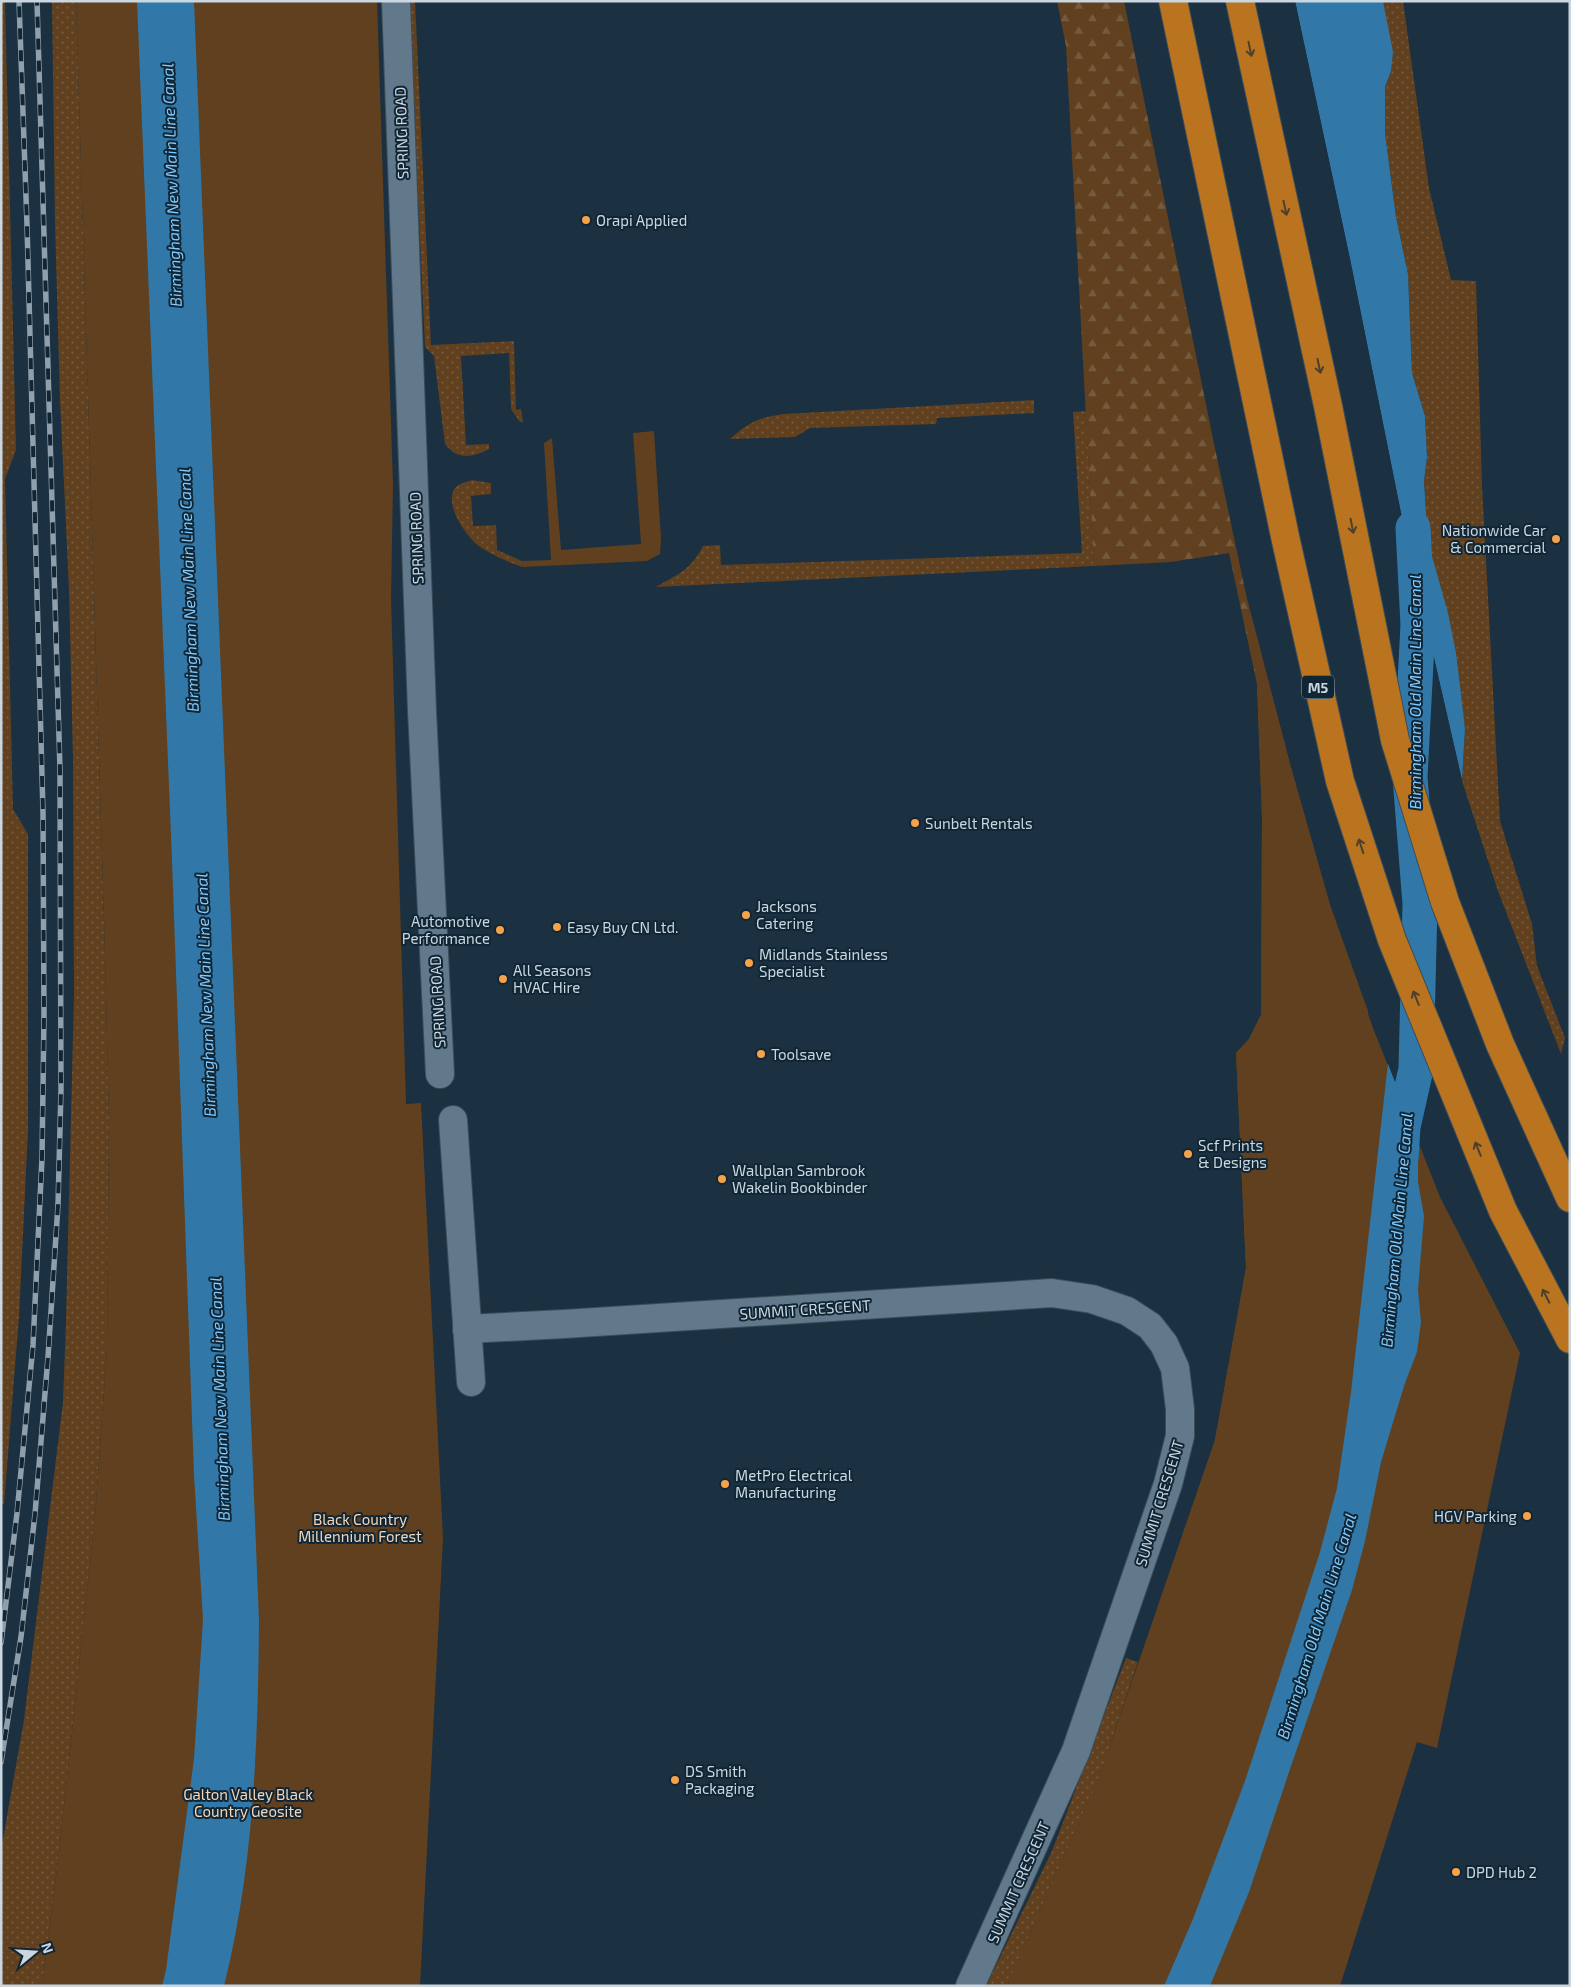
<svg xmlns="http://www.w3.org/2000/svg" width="1571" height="1987" font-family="'Exo 2',sans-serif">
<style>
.grass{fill:url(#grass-dots)}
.forest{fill:url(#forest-firs)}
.green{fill:#60401e}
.water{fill:#3178a8}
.pier{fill:#1b3040}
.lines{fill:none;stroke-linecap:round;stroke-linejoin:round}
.canal{stroke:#3178a8;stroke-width:35}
.minor-casing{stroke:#3b4d5a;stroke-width:30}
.motorway-casing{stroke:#3b4d5a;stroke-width:30}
.minor{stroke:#61798b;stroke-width:28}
.motorway{stroke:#ba731e;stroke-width:28}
.rail-casing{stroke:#909fab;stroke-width:5.5}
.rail{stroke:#112635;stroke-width:4;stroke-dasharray:11;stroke-linecap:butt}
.oneway{stroke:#4c412d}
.poi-dot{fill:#f6a247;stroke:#112635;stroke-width:2}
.labels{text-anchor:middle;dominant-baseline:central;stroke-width:4;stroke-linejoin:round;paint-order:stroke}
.shield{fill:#112635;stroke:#92a2ad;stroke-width:1}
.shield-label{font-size:14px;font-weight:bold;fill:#cad7e1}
.street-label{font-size:15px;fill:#cad7e1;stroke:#112635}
.poi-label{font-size:15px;fill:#cad7e1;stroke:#112635;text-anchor:start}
.park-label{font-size:15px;fill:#f5d5b8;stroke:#112635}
.water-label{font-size:16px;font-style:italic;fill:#80c9fe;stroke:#112635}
</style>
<defs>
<pattern id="grass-dots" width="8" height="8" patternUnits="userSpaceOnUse" patternTransform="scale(1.25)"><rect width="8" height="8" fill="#60401e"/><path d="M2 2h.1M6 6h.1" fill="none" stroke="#755b3e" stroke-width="1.8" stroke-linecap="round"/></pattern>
<pattern id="forest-firs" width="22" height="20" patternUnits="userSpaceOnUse" patternTransform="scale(1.25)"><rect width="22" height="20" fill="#60401e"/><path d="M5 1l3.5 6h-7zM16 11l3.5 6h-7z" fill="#755b3e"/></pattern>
</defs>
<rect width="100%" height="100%" fill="#1b3040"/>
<!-- grass -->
<g class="grass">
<path d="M 1,1 L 5,1 L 16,450 L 5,479 L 13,809 L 28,834 L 28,1130 L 19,1317 L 4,1504 L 1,1503 Z"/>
<path d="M 52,1 L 76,1 L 105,954 L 109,1120 L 107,1348 L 95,1517 L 59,1853 L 42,1986 L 1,1986 L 1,1850 L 24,1720 L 63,1402 L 66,1320 L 74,995 L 73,758 L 69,590 L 60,400 L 55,224 Z"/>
<path d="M 409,1 L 415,1 L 431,345 L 514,341 L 516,410 L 521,409 L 523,422 L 520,422 L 511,409 L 509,353 L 461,356 L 466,445 L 489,444 L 489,449 C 472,458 457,460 445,444 L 434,356 L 425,347 Z"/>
<path d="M 1383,1 L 1403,1 L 1429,188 L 1451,280 L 1476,281 L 1482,486 L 1500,821 L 1532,924 L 1537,966 L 1565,1038 L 1561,1054 L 1498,891 L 1462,781 L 1465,729 L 1436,574 L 1428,542 L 1424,481 L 1427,457 L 1425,416 L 1412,373 L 1408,274 L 1396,217 L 1385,133 L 1385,87 L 1391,71 Z"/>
<path d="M 1034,400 L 1034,413 L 937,418 L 936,424 L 810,428 L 795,437 L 730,439 C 750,421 758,418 784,414 Z"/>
<path d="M 1086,411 L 1094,566 L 656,587 C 678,574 691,570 703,546 L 720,545 L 721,565 L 1082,553 L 1073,412 Z"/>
<path d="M 472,480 L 491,483 L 491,494 L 471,496 L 473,526 L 496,525 L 497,550 L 522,561 L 523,567 C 511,564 484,551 475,543 C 464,532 444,504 455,488 C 459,483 467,482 472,480 Z"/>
<path d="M 1126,1658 L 1138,1662 L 1100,1775 L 1007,1986 L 986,1986 L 1052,1851 Z"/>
</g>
<!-- forest -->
<path class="forest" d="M 1057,1 L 1124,1 L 1213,439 L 1247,599 L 1290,764 L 1330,905 L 1368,1011 L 1322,1448 L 1007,1986 L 1100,1775 L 1215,1440 L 1246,1268 L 1236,1053 L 1249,1039 L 1261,1015 L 1262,817 L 1257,684 L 1229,553 L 1171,562 L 1094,566 L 1066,46 Z"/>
<!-- green -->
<g class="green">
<path d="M 76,1 L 377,1 L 393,484 L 391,599 L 406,1104 L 421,1103 L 443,1538 L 420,1986 L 42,1986 L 59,1853 L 95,1517 L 107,1348 L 109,1120 L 105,954 Z"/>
<path d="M 654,431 L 661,538 L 660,554 L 647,561 L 523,567 L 522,561 L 551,560 L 544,443 L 552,438 L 561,550 L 641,544 L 633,433 Z"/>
<path d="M 1247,599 L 1290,764 L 1330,905 L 1373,1028 L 1440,1197 L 1520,1353 L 1437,1748 L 1417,1742 L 1340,1986 L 1007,1986 L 1100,1775 L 1215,1440 L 1246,1268 L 1236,1053 L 1249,1039 L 1261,1015 L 1262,817 L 1257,684 Z"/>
</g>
<!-- water -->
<g class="water">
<path d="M 137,1 L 194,1 L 259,1621 C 258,1742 254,1867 224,1986 L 162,1986 L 166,1970 L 194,1759 L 203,1619 L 194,1475 L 172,860 Z"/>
<path d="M 1295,1 L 1383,1 L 1393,52 L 1391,71 L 1385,87 L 1385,133 L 1396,217 L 1408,274 L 1412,373 L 1425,416 L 1427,457 L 1424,481 L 1428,542 L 1448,613 L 1456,653 L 1460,686 L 1465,729 L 1462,781 L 1402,518 L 1350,259 Z"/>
<path d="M 1388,1063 L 1418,1141 L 1418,1182 L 1424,1216 L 1418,1290 L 1421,1322 L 1417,1352 L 1405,1383 L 1381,1462 L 1365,1541 L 1352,1590 L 1290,1769 L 1249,1892 L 1210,1986 L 1164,1986 L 1193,1919 L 1245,1781 L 1320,1552 L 1337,1488 L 1351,1392 Z"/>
</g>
<!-- pier -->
<g class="pier">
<path d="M 1293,1 L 1295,1 L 1350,259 L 1402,518 L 1463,784 L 1460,782 L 1400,519 L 1348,260 Z"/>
<path d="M 1387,1061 L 1390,1063 L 1420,1140 L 1420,1147 Z"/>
</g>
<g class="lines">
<!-- canal -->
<path class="canal" d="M 1401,1159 L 1403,1127 L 1416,1069 L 1420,904 L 1410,777 L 1418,625 L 1413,528"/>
<!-- minor casing -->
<g class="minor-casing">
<g id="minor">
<path d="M 396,1 L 422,711 L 440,1074"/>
<path d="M 453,1120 L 471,1382"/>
<path d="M 467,1329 L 564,1324 L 1052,1293 L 1092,1299 L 1127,1311 L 1150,1326 L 1164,1344 L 1175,1368 L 1180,1409 L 1180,1436 L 1168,1484 L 1076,1751 L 970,1986"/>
</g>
</g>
<!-- motorway casing -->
<g class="motorway-casing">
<g id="motorway">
<path d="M 1173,1 L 1286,541 L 1340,781 L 1392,940 L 1503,1211 L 1570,1339"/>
<path d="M 1240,1 L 1328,406 L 1395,740 L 1445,902 L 1500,1044 L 1570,1198"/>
</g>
</g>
<!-- minor -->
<use href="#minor" class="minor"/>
<!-- motorway -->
<use href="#motorway" class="motorway"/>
<!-- rail casing -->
<g class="rail-casing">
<g id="rail">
<path d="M 1,1643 L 17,1513 L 33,1345 L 42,1158 L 44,1016 L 43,813 L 27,225 L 19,1"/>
<path d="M 1,1762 L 21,1637 L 35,1514 L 48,1357 L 58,1205 L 61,1090 L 60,770 L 37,1"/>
</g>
</g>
<!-- rail -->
<use href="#rail" class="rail"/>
</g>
<!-- one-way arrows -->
<defs><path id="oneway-shaft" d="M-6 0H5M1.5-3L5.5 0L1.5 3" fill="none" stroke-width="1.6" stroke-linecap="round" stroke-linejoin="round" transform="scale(1.25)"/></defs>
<g class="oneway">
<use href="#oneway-shaft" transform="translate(1250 49) rotate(78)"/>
<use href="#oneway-shaft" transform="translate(1285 208) rotate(78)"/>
<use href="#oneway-shaft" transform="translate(1319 366) rotate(78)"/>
<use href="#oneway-shaft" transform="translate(1352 526) rotate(79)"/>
<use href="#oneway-shaft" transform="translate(1361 846) rotate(-108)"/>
<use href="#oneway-shaft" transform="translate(1416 998) rotate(-112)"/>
<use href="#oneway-shaft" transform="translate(1478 1149) rotate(-112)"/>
<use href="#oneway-shaft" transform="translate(1546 1296) rotate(-117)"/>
</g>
<!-- markers -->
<g class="poi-dot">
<circle cx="586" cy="220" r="5"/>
<circle cx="1556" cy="539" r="5"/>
<circle cx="915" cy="823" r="5"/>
<circle cx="746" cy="915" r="5"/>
<circle cx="557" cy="927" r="5"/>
<circle cx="500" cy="930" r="5"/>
<circle cx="749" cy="963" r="5"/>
<circle cx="503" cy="979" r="5"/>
<circle cx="761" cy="1054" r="5"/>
<circle cx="1188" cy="1154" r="5"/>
<circle cx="722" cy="1179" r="5"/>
<circle cx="725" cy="1484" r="5"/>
<circle cx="1527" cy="1516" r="5"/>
<circle cx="675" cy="1780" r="5"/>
<circle cx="1456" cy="1872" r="5"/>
</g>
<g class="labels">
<!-- shield labels -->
<rect class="shield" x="1302" y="675.5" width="32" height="23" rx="4"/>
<g class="shield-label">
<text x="1318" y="687">M5</text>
</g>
<!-- street labels -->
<g class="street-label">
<text transform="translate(401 133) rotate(-92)">SPRING ROAD</text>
<text transform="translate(416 538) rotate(-92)">SPRING ROAD</text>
<text transform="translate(437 1002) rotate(-93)">SPRING ROAD</text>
<text transform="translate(805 1309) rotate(-4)">SUMMIT CRESCENT</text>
<text transform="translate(1159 1503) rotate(-73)">SUMMIT CRESCENT</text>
<text transform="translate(1018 1882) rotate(-66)">SUMMIT CRESCENT</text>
</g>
<!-- poi labels -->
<g class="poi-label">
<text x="596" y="220">Orapi Applied</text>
<text x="1546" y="530" text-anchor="end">Nationwide Car<tspan x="1546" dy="17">&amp; Commercial</tspan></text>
<text x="925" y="823">Sunbelt Rentals</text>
<text x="756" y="906">Jacksons<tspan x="756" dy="17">Catering</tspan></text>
<text x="490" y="921" text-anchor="end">Automotive<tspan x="490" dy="17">Performance</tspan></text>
<text x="567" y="927">Easy Buy CN Ltd.</text>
<text x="759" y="954">Midlands Stainless<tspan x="759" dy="17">Specialist</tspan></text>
<text x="513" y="970">All Seasons<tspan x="513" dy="17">HVAC Hire</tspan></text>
<text x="771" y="1054">Toolsave</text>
<text x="1198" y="1145">Scf Prints<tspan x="1198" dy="17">&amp; Designs</tspan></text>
<text x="732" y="1170">Wallplan Sambrook<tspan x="732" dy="17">Wakelin Bookbinder</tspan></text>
<text x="735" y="1475">MetPro Electrical<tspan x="735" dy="17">Manufacturing</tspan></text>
<text x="1517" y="1516" text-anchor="end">HGV Parking</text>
<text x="685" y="1771">DS Smith<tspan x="685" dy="17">Packaging</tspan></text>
<text x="1466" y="1872">DPD Hub 2</text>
</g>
<!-- park labels -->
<g class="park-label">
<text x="360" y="1519">Black Country<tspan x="360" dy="17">Millennium Forest</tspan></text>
<text x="248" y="1794">Galton Valley Black<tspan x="248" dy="17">Country Geosite</tspan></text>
</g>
<!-- water labels -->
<g class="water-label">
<text transform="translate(171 185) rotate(-92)">Birmingham New Main Line Canal</text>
<text transform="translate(188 590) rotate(-92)">Birmingham New Main Line Canal</text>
<text transform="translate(1414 692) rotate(-90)">Birmingham Old Main Line Canal</text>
<text transform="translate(205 995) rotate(-92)">Birmingham New Main Line Canal</text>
<text transform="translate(1396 1230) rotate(-85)">Birmingham Old Main Line Canal</text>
<text transform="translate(219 1399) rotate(-92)">Birmingham New Main Line Canal</text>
<text transform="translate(1316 1626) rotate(-73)">Birmingham Old Main Line Canal</text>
</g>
</g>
<!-- border -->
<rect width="1571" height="1987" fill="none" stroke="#cad7e1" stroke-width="5"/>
<!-- north arrow -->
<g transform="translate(35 1952) rotate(72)" stroke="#112635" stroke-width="4" paint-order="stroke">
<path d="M0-4L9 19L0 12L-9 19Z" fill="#cad7e1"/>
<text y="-8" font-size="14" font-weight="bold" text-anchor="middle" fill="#cad7e1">N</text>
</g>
</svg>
